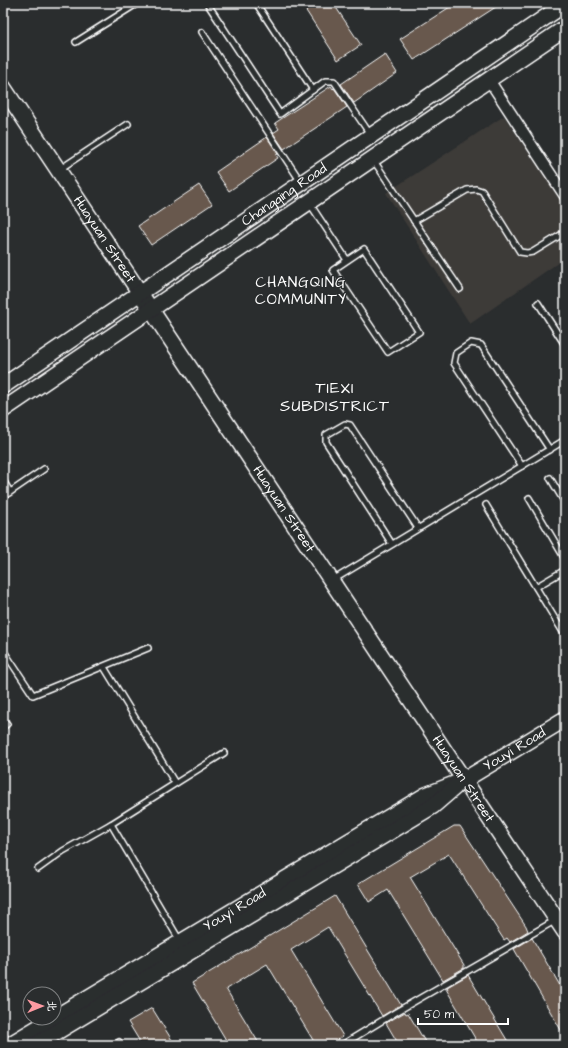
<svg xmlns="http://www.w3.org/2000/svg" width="568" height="1048" font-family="'Architects Daughter','LXGW WenKai TC',sans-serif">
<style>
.built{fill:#3c3a38}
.building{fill:#67594e;stroke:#fff}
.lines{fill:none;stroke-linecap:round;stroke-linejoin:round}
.lane-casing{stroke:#fff;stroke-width:8}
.street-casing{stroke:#fff;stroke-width:13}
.secondary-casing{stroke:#fff;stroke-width:18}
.lane{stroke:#2a2d2e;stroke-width:5}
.street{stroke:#2a2d2e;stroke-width:10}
.secondary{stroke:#2a2d2e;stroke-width:15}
.labels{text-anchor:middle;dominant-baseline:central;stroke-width:3;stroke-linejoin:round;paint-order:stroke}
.street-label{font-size:14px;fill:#fff;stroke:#2a2d2e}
.neighbourhood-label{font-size:15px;letter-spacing:1px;fill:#fff;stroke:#2a2d2e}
.quarter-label{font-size:16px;letter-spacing:1px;fill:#fff;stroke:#2a2d2e}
</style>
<rect width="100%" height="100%" fill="#2a2d2e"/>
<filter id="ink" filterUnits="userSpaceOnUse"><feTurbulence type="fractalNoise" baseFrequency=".025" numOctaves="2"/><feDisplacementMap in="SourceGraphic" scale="8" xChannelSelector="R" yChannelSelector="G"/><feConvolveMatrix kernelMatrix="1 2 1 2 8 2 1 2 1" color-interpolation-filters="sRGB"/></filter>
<g filter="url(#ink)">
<!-- built -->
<path class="built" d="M 504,116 L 565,207 L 565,258 L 470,324 L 386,193 Z"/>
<!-- building -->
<g class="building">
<path d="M 301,3 L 333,3 L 361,45 L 338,60 Z"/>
<path d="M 456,3 L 502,3 L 414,60 L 400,39 Z"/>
<path d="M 385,54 L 397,73 L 354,103 L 341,84 Z"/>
<path d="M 331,86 L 333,89 L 334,88 L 347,107 L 284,149 L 273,133 L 279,129 L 275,123 Z"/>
<path d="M 267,137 L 278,154 L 276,155 L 278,158 L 229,191 L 216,172 Z"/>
<path d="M 199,185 L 212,204 L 151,245 L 138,226 Z"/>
<path d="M 454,826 L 460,826 L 526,926 L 528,931 L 510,942 L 507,938 L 504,940 L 449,854 L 410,877 L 464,965 L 464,968 L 443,980 L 388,890 L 369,902 L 358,884 Z"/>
<path d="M 335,896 L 401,1005 L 382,1016 L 328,927 L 291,950 L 343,1036 L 329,1045 L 316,1045 L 267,964 L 226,989 L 260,1045 L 229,1045 L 192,983 Z"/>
<path d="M 532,938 L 565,994 L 565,1037 L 514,949 Z"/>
<path d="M 468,975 L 510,1045 L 479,1045 L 446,989 L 448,989 L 447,987 Z"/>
<path d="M 152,1008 L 175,1045 L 142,1045 L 128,1022 Z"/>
<path d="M 405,1012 L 406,1014 L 408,1013 L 427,1045 L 399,1045 L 386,1023 Z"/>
</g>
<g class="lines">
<!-- lane casing -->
<g class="lane-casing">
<g id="lane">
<path d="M 207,3 L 280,114 L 325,81 L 334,81 L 370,134"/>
<path d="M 256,3 L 313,90"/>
<path d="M 202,32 L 301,182"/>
<path d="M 76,42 L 138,3"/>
<path d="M 374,161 L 460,289"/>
<path d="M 60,169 L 128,124"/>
<path d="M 310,204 L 347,260"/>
<path d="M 414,221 L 467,190 L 476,189 L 482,191 L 520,252 L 527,253 L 533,252 L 564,233"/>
<path d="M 364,249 L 419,332 L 388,352 L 333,270 Z"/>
<path d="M 538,303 L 565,345"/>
<path d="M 522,466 L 454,363 L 456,353 L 471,343 L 481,345 L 550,450"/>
<path d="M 550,478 L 565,503"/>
<path d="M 3,480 L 10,492"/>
<path d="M 3,497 L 44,469"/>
<path d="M 529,498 L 565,559"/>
<path d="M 486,505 L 563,632"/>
<path d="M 392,544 L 326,442 L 326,435 L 345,424 L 350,425 L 418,528"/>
<path d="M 333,580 L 565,440"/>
<path d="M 536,587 L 565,570"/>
<path d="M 3,650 L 33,695 L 148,648"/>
<path d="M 104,667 L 175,783"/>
<path d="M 3,719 L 7,724 L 3,727"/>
<path d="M 111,824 L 180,941"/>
<path d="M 38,869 L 63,851 L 111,824 L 224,753"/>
<path d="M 119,1042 L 121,1045"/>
<path d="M 342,1045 L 396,1012 L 556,920"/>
</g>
</g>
<!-- street casing -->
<g class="street-casing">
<path id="street" d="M 489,80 L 565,196"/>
</g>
<!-- secondary casing -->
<g class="secondary-casing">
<g id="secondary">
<path id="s1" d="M 3,87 L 565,932"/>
<path id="s2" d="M 3,386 L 565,4"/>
<path d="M 3,410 L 565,28"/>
<path id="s3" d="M 9,1045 L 426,795 L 464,780 L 565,719"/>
<path d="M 35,1045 L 433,806 L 455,787"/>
</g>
</g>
<!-- lane -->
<use href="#lane" class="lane"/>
<!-- street -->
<use href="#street" class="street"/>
<!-- secondary -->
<use href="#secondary" class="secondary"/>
</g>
</g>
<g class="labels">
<!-- street labels -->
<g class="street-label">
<text stroke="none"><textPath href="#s2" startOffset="340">Changqing Road</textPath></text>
<text stroke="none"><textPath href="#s1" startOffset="183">Huayuan Street</textPath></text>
<text stroke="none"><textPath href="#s1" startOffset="507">Huayuan Street</textPath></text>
<text stroke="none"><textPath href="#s3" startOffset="586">Youyi Road</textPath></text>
<text stroke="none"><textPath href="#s1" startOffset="831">Huayuan Street</textPath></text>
<text stroke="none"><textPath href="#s3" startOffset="263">Youyi Road</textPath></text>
</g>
<!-- neighbourhood labels -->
<g class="neighbourhood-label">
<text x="301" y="282">CHANGQING<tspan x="301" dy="17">COMMUNITY</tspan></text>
</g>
<!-- quarter labels -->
<g class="quarter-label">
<text x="335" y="388">TIEXI<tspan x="335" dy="18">SUBDISTRICT</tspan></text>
</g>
</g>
<!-- margin -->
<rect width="568" height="1048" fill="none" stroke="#2a2d2e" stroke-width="16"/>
<rect x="8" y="8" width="552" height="1032" fill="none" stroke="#fff" stroke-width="1.5" filter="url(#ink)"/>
<!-- north arrow -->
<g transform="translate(42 1006) rotate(89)"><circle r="19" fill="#2a2d2e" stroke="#7f8182"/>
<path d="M0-3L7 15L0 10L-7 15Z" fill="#ff9aa2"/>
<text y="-6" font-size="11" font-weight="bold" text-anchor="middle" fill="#ffffff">北</text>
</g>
<!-- scale -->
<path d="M418 1018v6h90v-6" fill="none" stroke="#ffffff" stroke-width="2"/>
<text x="424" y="1018" font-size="12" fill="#ffffff" stroke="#2a2d2e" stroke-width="3" paint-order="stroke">50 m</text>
</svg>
